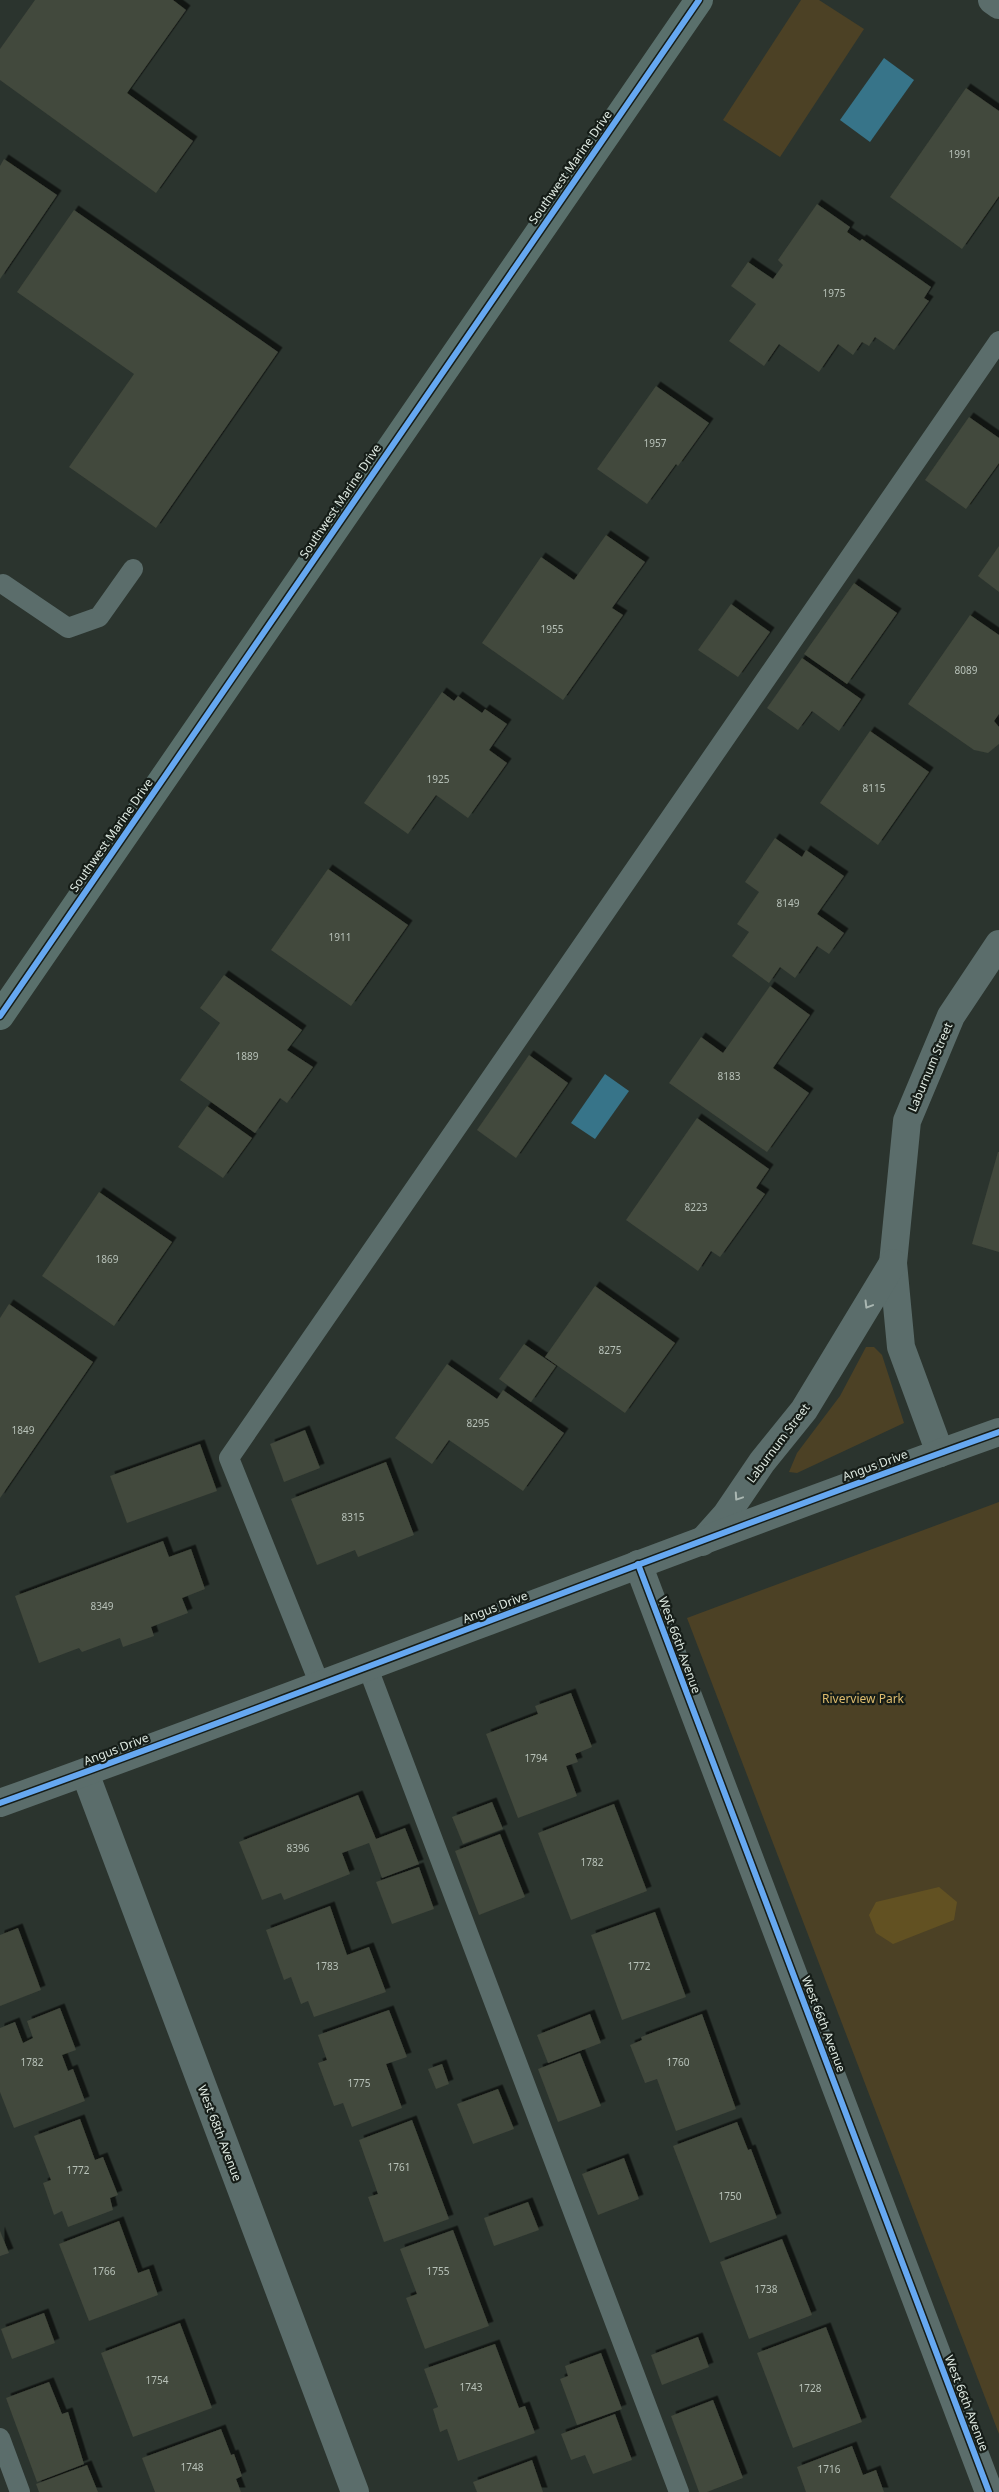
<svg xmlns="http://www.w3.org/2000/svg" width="999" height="2492" font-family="'Noto Sans',sans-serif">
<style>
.green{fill:#4c4125}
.forest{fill:#625122}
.water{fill:#377489}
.building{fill:#42483c;filter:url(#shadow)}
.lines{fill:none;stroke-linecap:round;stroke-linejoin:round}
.service{stroke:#5b6d6b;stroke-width:20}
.minor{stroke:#5b6d6b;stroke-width:28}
.tertiary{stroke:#5b6d6b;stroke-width:28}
.secondary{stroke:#5a706c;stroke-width:28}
.cycleway-casing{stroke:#161d18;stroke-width:9}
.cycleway{stroke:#66a8f1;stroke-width:6}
.oneway{stroke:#aab7b2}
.labels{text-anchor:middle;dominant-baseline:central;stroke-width:4.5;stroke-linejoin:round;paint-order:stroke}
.number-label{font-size:10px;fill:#b7c1b8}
.street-label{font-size:12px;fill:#dee9e1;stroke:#161d18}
.park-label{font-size:12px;fill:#dfbc6d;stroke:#161d18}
</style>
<defs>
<filter id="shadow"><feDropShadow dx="4.5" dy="-4.5" stdDeviation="0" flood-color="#0009"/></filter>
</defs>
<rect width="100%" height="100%" fill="#2b342e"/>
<!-- green -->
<g class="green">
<path d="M 801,0 L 819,0 L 864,29 L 780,157 L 723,120 Z"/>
<path d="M 866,1347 L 874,1347 L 882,1355 L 904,1423 L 797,1473 L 789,1472 L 797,1453 L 840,1396 Z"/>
<path d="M 999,1502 L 999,2434 L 687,1618 Z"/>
</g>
<!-- forest -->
<path class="forest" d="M 939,1887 L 957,1902 L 954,1920 L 893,1944 L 876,1933 L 869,1915 L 876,1902 Z"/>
<!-- water -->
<g class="water">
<path d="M 884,58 L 914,80 L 870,142 L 840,120 Z"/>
<path d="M 605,1074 L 629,1091 L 595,1139 L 571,1123 Z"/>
</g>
<!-- building -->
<g class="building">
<path d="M 35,0 L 173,0 L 186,10 L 127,93 L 193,141 L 156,193 L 0,80 L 0,49 Z"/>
<path d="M 966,88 L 999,111 L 999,196 L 962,249 L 890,197 Z"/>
<path d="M 4,159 L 57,195 L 0,279 L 0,166 Z"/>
<path d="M 817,204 L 850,227 L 847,232 L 860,241 L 862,239 L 931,287 L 924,298 L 929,301 L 894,350 L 875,337 L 869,346 L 862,342 L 853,355 L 838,344 L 819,372 L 779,344 L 764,366 L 729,341 L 756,304 L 731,286 L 748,262 L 773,279 L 783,265 L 778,260 Z"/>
<path d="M 74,210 L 278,352 L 156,528 L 69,467 L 134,374 L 17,292 Z"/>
<path d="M 656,386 L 709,423 L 678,466 L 676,464 L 647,504 L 597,469 Z"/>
<path d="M 969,417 L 999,438 L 999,463 L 966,509 L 925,480 Z"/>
<path d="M 606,535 L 645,562 L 612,608 L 623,615 L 563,700 L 482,643 L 541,557 L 574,580 Z"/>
<path d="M 999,546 L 999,592 L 978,576 Z"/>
<path d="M 854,583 L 897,613 L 847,684 L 804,654 Z"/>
<path d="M 731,604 L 770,632 L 738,677 L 698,650 Z"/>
<path d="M 970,615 L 999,635 L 999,714 L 994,721 L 999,727 L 999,744 L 988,753 L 974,750 L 908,704 Z"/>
<path d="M 802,658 L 861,699 L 839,731 L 812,711 L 798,730 L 767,708 Z"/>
<path d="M 442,692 L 454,701 L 458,696 L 482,713 L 485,709 L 507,724 L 489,750 L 507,763 L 468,818 L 436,795 L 408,834 L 364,803 Z"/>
<path d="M 870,731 L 929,772 L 878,845 L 820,803 Z"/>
<path d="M 775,838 L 802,857 L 806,850 L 844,876 L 817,914 L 844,933 L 829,954 L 817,946 L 795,978 L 780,967 L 769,983 L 732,956 L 749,932 L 737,924 L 759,892 L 745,882 Z"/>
<path d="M 328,869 L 408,925 L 351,1006 L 271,950 Z"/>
<path d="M 224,975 L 302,1030 L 287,1050 L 313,1067 L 287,1103 L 280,1098 L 255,1133 L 180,1080 L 220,1023 L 200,1008 Z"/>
<path d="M 770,986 L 810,1015 L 773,1068 L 809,1093 L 767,1152 L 669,1083 L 701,1037 L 723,1053 Z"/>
<path d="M 529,1055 L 568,1083 L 516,1158 L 477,1130 Z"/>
<path d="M 207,1106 L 252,1138 L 223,1178 L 178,1147 Z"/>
<path d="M 697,1118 L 769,1169 L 756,1188 L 765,1194 L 720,1257 L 711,1251 L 698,1271 L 626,1220 Z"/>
<path d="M 998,1152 L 999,1152 L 999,1252 L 972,1244 Z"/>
<path d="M 99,1192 L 172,1242 L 114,1326 L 42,1276 Z"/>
<path d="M 595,1286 L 675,1343 L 625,1413 L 545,1357 Z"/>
<path d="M 9,1304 L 93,1362 L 0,1498 L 0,1318 Z"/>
<path d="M 524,1344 L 556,1366 L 531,1402 L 499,1379 Z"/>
<path d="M 447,1364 L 497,1399 L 503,1390 L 564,1433 L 523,1491 L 449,1440 L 432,1464 L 395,1438 Z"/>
<path d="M 305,1430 L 320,1468 L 284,1482 L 270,1444 Z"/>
<path d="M 200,1444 L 217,1491 L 127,1523 L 110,1476 Z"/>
<path d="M 386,1462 L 414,1535 L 358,1557 L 355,1550 L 317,1565 L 291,1499 Z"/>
<path d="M 163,1541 L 169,1557 L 191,1549 L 205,1589 L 182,1598 L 188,1613 L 151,1627 L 154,1636 L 123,1647 L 120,1638 L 82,1652 L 79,1648 L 39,1663 L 15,1596 Z"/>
<path d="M 571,1693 L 592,1747 L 575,1754 L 578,1762 L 566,1766 L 577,1796 L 518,1818 L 486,1734 L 538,1714 L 535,1706 Z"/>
<path d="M 358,1795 L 376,1839 L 405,1828 L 419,1864 L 382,1878 L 369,1843 L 342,1853 L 350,1874 L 284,1900 L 281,1893 L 262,1900 L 239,1842 Z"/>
<path d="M 492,1802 L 503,1829 L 463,1844 L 452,1817 Z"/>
<path d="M 614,1804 L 647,1891 L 571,1920 L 538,1833 Z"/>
<path d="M 500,1834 L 525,1897 L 479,1915 L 455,1851 Z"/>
<path d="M 419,1867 L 434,1909 L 392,1924 L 376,1882 Z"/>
<path d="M 330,1906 L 347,1955 L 369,1947 L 386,1992 L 314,2017 L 308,2001 L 301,2004 L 291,1977 L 284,1980 L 266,1930 Z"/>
<path d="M 655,1912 L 686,1997 L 622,2020 L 591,1935 Z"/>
<path d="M 18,1928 L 41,1990 L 0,2006 L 0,1935 Z"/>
<path d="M 60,2008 L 76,2050 L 62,2055 L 68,2071 L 73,2069 L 85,2101 L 14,2128 L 0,2092 L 0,2028 L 15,2022 L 23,2043 L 33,2038 L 27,2021 Z"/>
<path d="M 389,2010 L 407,2057 L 386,2064 L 402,2108 L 352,2127 L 343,2103 L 334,2106 L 318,2063 L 327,2060 L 318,2035 Z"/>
<path d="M 590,2014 L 601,2043 L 548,2063 L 537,2035 Z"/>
<path d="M 702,2014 L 736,2109 L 676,2131 L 657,2079 L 645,2083 L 630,2045 L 642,2040 L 641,2037 Z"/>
<path d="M 580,2053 L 601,2106 L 558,2122 L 538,2069 Z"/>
<path d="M 442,2064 L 449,2084 L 436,2089 L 428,2069 Z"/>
<path d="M 498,2089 L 514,2129 L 473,2144 L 457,2104 Z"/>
<path d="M 80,2119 L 95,2160 L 103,2157 L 118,2195 L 110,2198 L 113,2210 L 68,2227 L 62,2211 L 54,2215 L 43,2183 L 51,2180 L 34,2136 Z"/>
<path d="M 412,2120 L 449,2219 L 384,2242 L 368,2197 L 378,2194 L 359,2140 Z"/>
<path d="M 737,2122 L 748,2150 L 751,2149 L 777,2218 L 710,2243 L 673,2146 Z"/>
<path d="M 624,2158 L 639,2199 L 598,2215 L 582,2174 Z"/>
<path d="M 528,2202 L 539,2230 L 494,2246 L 484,2218 Z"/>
<path d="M 119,2221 L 138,2273 L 149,2269 L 158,2295 L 89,2321 L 59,2244 Z"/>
<path d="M 453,2230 L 489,2326 L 425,2349 L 406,2298 L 417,2294 L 400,2249 Z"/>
<path d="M 0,2231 L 9,2253 L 0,2256 Z"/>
<path d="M 782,2239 L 812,2315 L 749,2339 L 720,2262 Z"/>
<path d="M 44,2313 L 55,2343 L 12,2359 L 1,2329 Z"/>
<path d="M 180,2323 L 212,2408 L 133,2437 L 101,2353 Z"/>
<path d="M 826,2327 L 862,2422 L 793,2448 L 757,2353 Z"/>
<path d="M 698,2337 L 709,2367 L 662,2385 L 651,2355 Z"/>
<path d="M 495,2344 L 519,2408 L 525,2406 L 535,2433 L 458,2461 L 447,2429 L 440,2432 L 433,2409 L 438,2407 L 424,2369 Z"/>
<path d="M 601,2353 L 622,2409 L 577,2425 L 560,2379 L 568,2376 L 565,2366 Z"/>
<path d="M 49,2382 L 62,2414 L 68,2412 L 84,2464 L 37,2482 L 6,2398 Z"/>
<path d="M 713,2400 L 743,2478 L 707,2492 L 699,2492 L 671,2416 Z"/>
<path d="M 615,2414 L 632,2460 L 593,2474 L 585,2455 L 571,2460 L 561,2434 Z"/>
<path d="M 221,2429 L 231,2455 L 234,2454 L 242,2476 L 236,2479 L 241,2492 L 155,2492 L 142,2458 Z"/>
<path d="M 852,2446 L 863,2475 L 876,2470 L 884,2492 L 806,2492 L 797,2467 Z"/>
<path d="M 532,2460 L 543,2492 L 477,2492 L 473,2482 Z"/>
<path d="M 87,2465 L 98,2492 L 39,2492 L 36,2484 Z"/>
</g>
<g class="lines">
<!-- service -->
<g class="service">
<path d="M 3,584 L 68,628 L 99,617 L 133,569"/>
<path d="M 368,1668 L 679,2492"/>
<path d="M 320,1685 L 229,1458 L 999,341"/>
<path d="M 0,2438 L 20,2492"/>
</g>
<!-- minor -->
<g class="minor">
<path d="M 992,0 L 999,5"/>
<path d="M 940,1453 L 901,1347 L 893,1263 L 907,1121 L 951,1016 L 999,944"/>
<path d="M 702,1542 L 726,1515 L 762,1462 L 804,1410 L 893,1263"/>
<path d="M 638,1564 L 989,2492"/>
<path d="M 85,1773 L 355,2492"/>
</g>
<!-- tertiary -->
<path class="tertiary" d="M 0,1803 C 334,1683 664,1551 999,1432"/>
<!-- secondary -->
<path class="secondary" d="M 0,1016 L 699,0"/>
<!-- cycleway casing -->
<g class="cycleway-casing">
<g id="cycleway">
<path d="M 0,1016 L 699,0"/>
<path d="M 638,1564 L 989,2492"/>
<path d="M 0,1803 C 334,1683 664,1551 999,1432"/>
</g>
</g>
<!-- cycleway -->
<use href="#cycleway" class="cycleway"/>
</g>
<!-- one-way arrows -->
<defs><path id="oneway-chevron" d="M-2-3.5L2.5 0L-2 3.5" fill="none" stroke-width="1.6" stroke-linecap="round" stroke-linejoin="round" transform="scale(1.25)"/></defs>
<g class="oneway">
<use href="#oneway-chevron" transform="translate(868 1305) rotate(121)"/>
<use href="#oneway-chevron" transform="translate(738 1497) rotate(124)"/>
</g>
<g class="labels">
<!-- number labels -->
<g class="number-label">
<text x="960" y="154">1991</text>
<text x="834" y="293">1975</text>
<text x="655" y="443">1957</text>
<text x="552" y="629">1955</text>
<text x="966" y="670">8089</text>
<text x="438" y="779">1925</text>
<text x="874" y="788">8115</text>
<text x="788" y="903">8149</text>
<text x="340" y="937">1911</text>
<text x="247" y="1056">1889</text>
<text x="729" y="1076">8183</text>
<text x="696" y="1207">8223</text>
<text x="107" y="1259">1869</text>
<text x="610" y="1350">8275</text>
<text x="478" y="1423">8295</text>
<text x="23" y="1430">1849</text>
<text x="353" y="1517">8315</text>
<text x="102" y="1606">8349</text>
<text x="536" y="1758">1794</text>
<text x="298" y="1848">8396</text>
<text x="592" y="1862">1782</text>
<text x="327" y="1966">1783</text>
<text x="639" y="1966">1772</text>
<text x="32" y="2062">1782</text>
<text x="678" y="2062">1760</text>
<text x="359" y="2083">1775</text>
<text x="399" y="2167">1761</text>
<text x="78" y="2170">1772</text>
<text x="730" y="2196">1750</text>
<text x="104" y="2271">1766</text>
<text x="438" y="2271">1755</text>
<text x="766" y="2289">1738</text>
<text x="157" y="2380">1754</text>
<text x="471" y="2387">1743</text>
<text x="810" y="2388">1728</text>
<text x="192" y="2467">1748</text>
<text x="829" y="2469">1716</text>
</g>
<!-- street labels -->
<g class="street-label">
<text transform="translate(570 167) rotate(-55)">Southwest Marine Drive</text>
<text transform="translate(340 501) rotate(-56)">Southwest Marine Drive</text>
<text transform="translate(111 835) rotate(-55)">Southwest Marine Drive</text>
<text transform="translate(930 1067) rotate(-67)">Laburnum Street</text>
<text transform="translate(778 1443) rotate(-53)">Laburnum Street</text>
<text transform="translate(875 1465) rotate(-20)">Angus Drive</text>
<text transform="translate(495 1607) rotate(-21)">Angus Drive</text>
<text transform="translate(680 1645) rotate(70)">West 66th Avenue</text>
<text transform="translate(116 1749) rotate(-21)">Angus Drive</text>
<text transform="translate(824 2024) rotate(69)">West 66th Avenue</text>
<text transform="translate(220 2133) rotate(69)">West 68th Avenue</text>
<text transform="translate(967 2403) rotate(69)">West 66th Avenue</text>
</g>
<!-- park labels -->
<g class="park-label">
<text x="863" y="1698">Riverview Park</text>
</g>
</g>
</svg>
